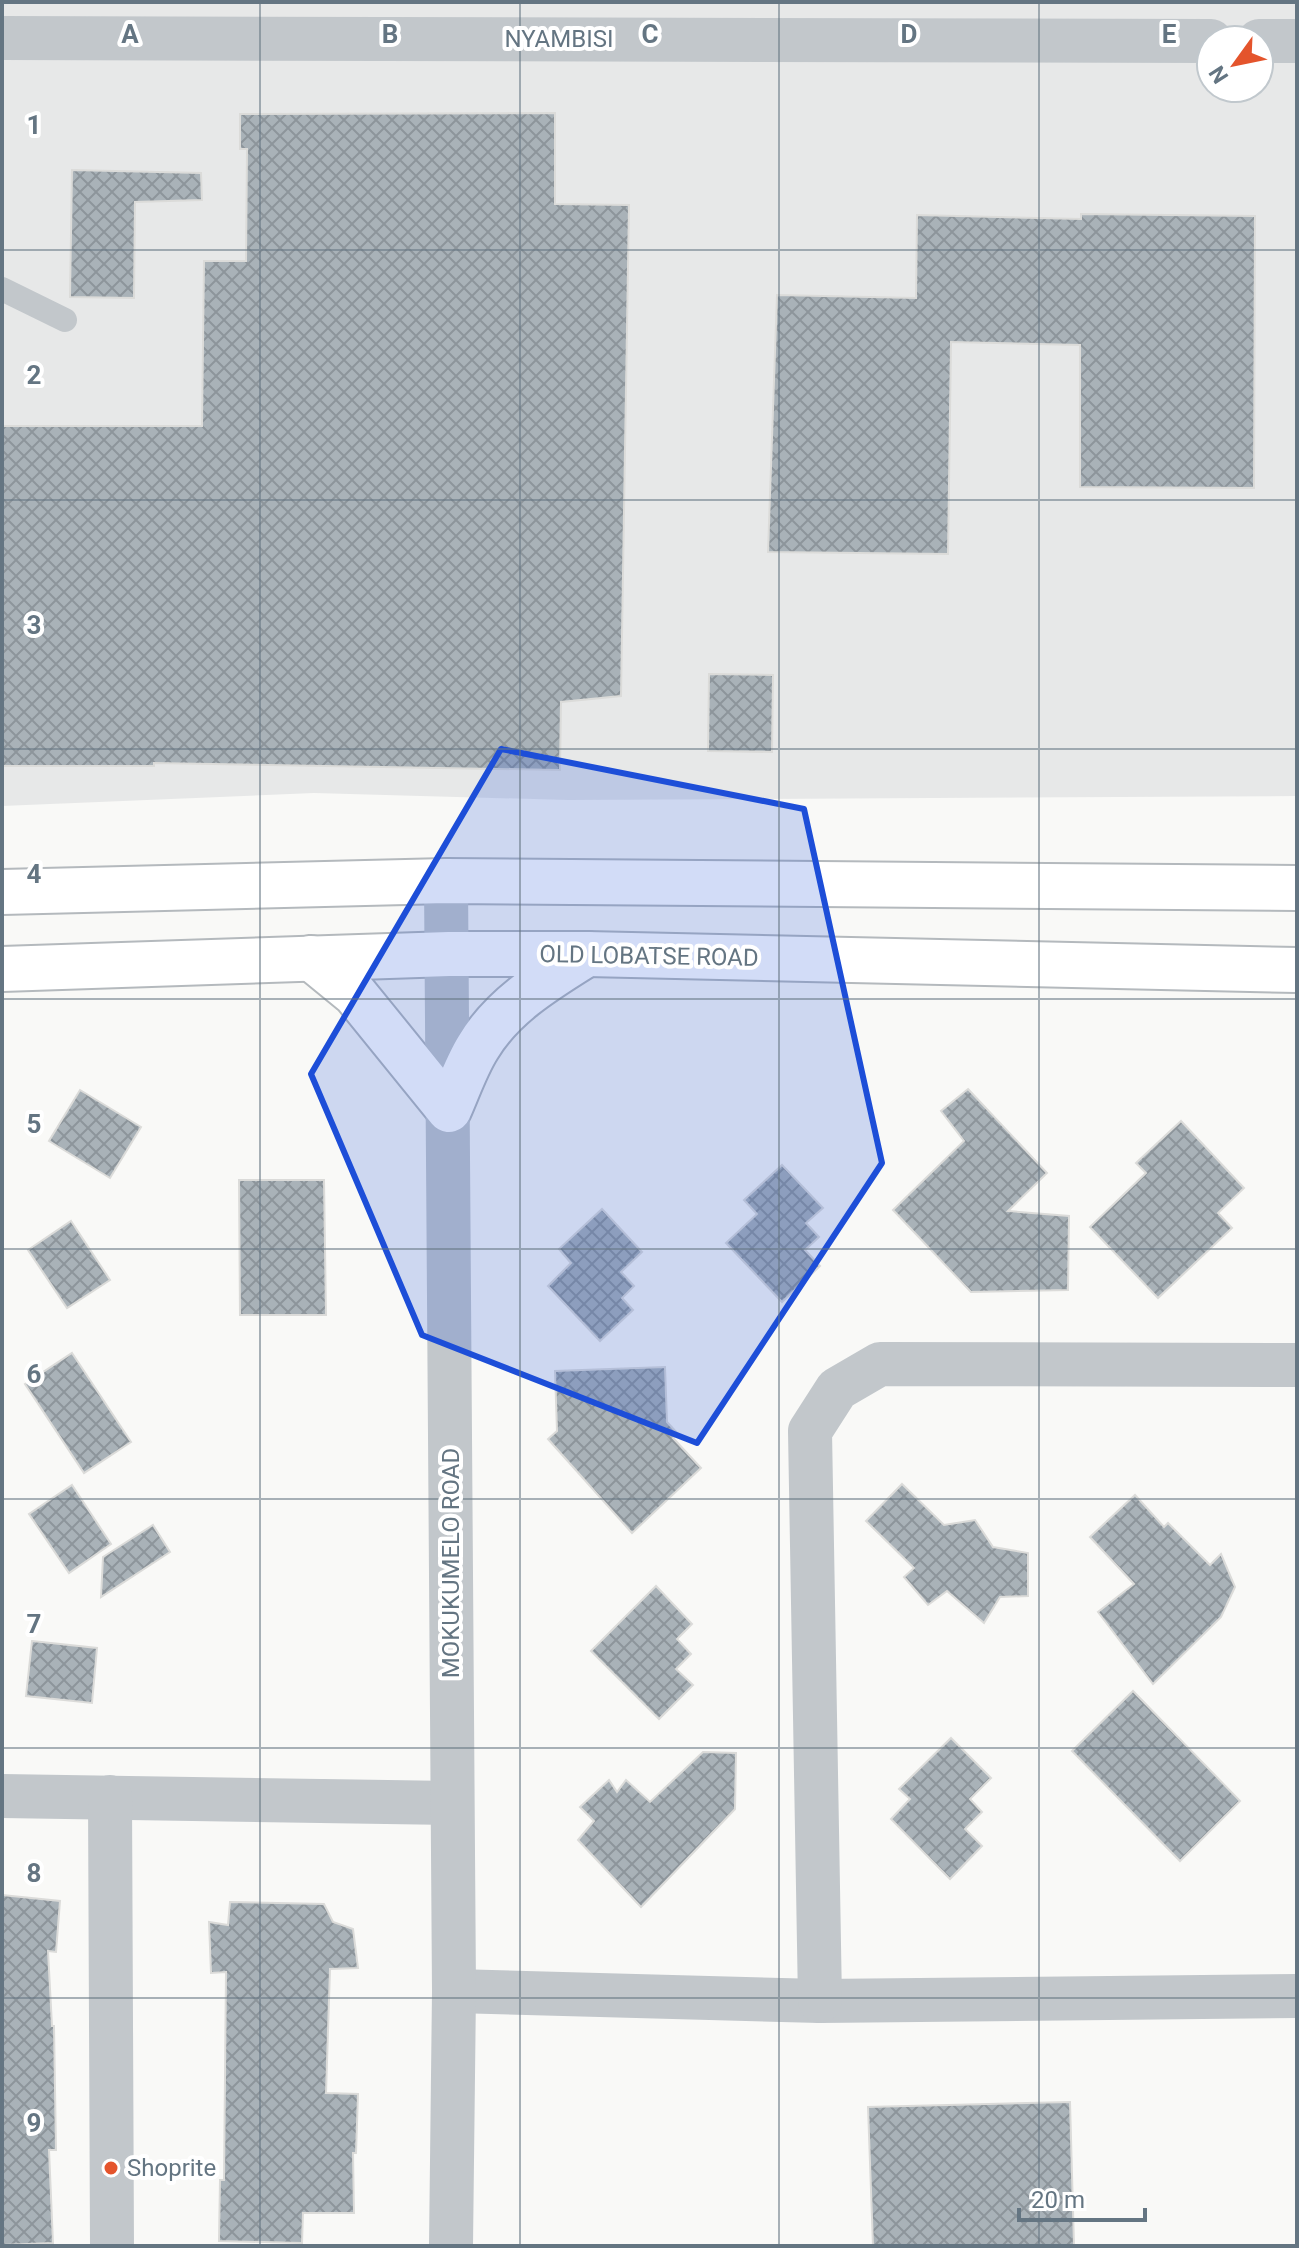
<svg xmlns="http://www.w3.org/2000/svg" width="1299" height="2248" font-family="Roboto,sans-serif">
<style>
.built{fill:#e7e8e8;fill-rule:evenodd}
.building{fill:url(#building-cross-hatch);stroke:#dbdbd9;stroke-width:2}
.lines{fill:none;stroke-linecap:round;stroke-linejoin:round}
.primary-casing{stroke:#b4b9bd;stroke-width:48}
.service{stroke:#c2c7cb;stroke-width:24}
.minor{stroke:#c2c7cb;stroke-width:44}
.tertiary{stroke:#c2c7cb;stroke-width:44}
.primary{stroke:#fff;stroke-width:44}
.marked{fill:#1d4ed8;fill-opacity:0.2;stroke:#1d4ed8;stroke-width:6;stroke-linejoin:round}
.grid{fill:none;stroke:#647582;stroke-width:2;stroke-opacity:0.55}
.poi-dot{fill:#e4542c;stroke:#fff;stroke-width:3}
.labels{text-anchor:middle;dominant-baseline:central;stroke-width:8;stroke-linejoin:round;paint-order:stroke}
.street-label{font-size:24px;fill:#647582;stroke:#fff}
.poi-label{font-size:24px;fill:#647582;stroke:#fff;text-anchor:start}
.grid-label{font-size:26px;text-anchor:middle;font-weight:bold;fill:#647582;stroke:#fff;stroke-width:8;stroke-linejoin:round;paint-order:stroke}
</style>
<defs>
<pattern id="building-cross-hatch" width="8" height="8" patternUnits="userSpaceOnUse" patternTransform="scale(2)"><rect width="8" height="8" fill="#a9b2b8"/><path d="M0 0l8 8M0 8l8-8" fill="none" stroke="#8d959b"/></pattern>
</defs>
<rect width="100%" height="100%" fill="#f9f9f7"/>
<!-- built -->
<path class="built" d="M 2,2 L 1297,2 L 1297,796 L 568,800 L 314,793 L 2,806 ZM 1211,40 L 1259,40 L 1259,88 L 1211,88 Z"/>
<!-- building -->
<g class="building">
<path d="M 555,113 L 555,204 L 629,205 L 621,696 L 561,702 L 560,770 L 154,763 L 154,766 L 2,766 L 2,426 L 202,426 L 204,261 L 246,261 L 247,149 L 240,149 L 240,114 Z"/>
<path d="M 72,170 L 201,173 L 202,200 L 135,202 L 134,298 L 70,297 Z"/>
<path d="M 1081,214 L 1255,216 L 1254,488 L 1080,487 L 1080,345 L 951,342 L 948,554 L 768,552 L 777,295 L 916,298 L 917,215 L 1081,219 Z"/>
<path d="M 709,674 L 773,675 L 772,752 L 708,751 Z"/>
<path d="M 968,1089 L 1047,1173 L 1008,1211 L 1069,1216 L 1068,1290 L 971,1292 L 893,1210 L 964,1141 L 941,1111 Z"/>
<path d="M 80,1090 L 141,1127 L 110,1178 L 49,1141 Z"/>
<path d="M 1181,1121 L 1244,1188 L 1218,1213 L 1232,1228 L 1158,1298 L 1090,1227 L 1146,1173 L 1136,1163 Z"/>
<path d="M 782,1165 L 823,1208 L 806,1223 L 819,1237 L 805,1250 L 820,1266 L 782,1302 L 726,1243 L 757,1214 L 744,1200 Z"/>
<path d="M 239,1180 L 324,1180 L 326,1315 L 240,1315 Z"/>
<path d="M 602,1209 L 642,1252 L 621,1272 L 634,1286 L 622,1298 L 633,1310 L 600,1341 L 548,1286 L 571,1263 L 559,1249 Z"/>
<path d="M 71,1221 L 110,1280 L 67,1308 L 28,1250 Z"/>
<path d="M 72,1353 L 131,1442 L 84,1473 L 25,1384 Z"/>
<path d="M 665,1367 L 667,1422 L 678,1434 L 673,1438 L 701,1468 L 632,1533 L 548,1439 L 557,1431 L 555,1371 Z"/>
<path d="M 902,1484 L 944,1525 L 975,1520 L 993,1547 L 1028,1553 L 1028,1596 L 1000,1597 L 984,1623 L 947,1591 L 928,1605 L 904,1577 L 914,1568 L 866,1521 Z"/>
<path d="M 72,1485 L 111,1544 L 69,1573 L 29,1514 Z"/>
<path d="M 1135,1495 L 1164,1527 L 1168,1523 L 1210,1565 L 1221,1554 L 1235,1587 L 1221,1617 L 1153,1684 L 1098,1612 L 1134,1584 L 1090,1537 Z"/>
<path d="M 153,1525 L 170,1552 L 101,1597 L 103,1557 Z"/>
<path d="M 656,1586 L 692,1624 L 677,1639 L 691,1654 L 676,1669 L 693,1685 L 659,1719 L 591,1651 Z"/>
<path d="M 32,1641 L 97,1648 L 92,1703 L 26,1696 Z"/>
<path d="M 1133,1691 L 1240,1801 L 1180,1861 L 1072,1751 Z"/>
<path d="M 951,1738 L 991,1778 L 970,1799 L 982,1812 L 965,1829 L 982,1846 L 950,1879 L 891,1819 L 910,1799 L 899,1789 Z"/>
<path d="M 703,1752 L 736,1753 L 735,1809 L 641,1907 L 578,1840 L 594,1821 L 580,1807 L 609,1780 L 617,1792 L 626,1780 L 650,1802 Z"/>
<path d="M 2,1895 L 60,1901 L 56,1952 L 48,1951 L 52,2026 L 54,2026 L 56,2150 L 49,2150 L 53,2243 L 2,2245 Z"/>
<path d="M 230,1902 L 324,1904 L 333,1922 L 353,1929 L 358,1968 L 330,1969 L 326,2093 L 358,2094 L 356,2153 L 353,2153 L 354,2213 L 303,2213 L 302,2243 L 219,2241 L 220,2180 L 224,2180 L 226,1972 L 211,1973 L 209,1922 L 228,1925 Z"/>
<path d="M 1070,2102 L 1074,2246 L 873,2246 L 868,2107 Z"/>
</g>
<g class="lines">
<!-- primary casing -->
<g class="primary-casing">
<g id="primary">
<path d="M 2,892 L 446,881 L 1297,888"/>
<path d="M 311,958 L 355,994 L 449,1110 C 458,1090 466,1066 478,1047 C 503,1005 547,979 587,954"/>
<path d="M 2,969 L 449,954 L 587,954 L 1297,970"/>
</g>
</g>
<!-- service -->
<path class="service" d="M 2,289 L 65,320"/>
<!-- minor -->
<g class="minor">
<path d="M 2,38 L 1211,41"/>
<path d="M 1259,41 L 1297,41"/>
<path d="M 2,1796 L 452,1803"/>
<path d="M 110,1797 L 112,2246"/>
<path d="M 454,1991 L 820,2001 L 1297,1996"/>
<path d="M 820,2001 L 810,1431 L 837,1389 L 880,1364 L 1297,1365"/>
</g>
<!-- tertiary -->
<path class="tertiary" d="M 446,881 L 454,1991 L 451,2246"/>
<!-- primary -->
<use href="#primary" class="primary"/>
</g>
<!-- marked area -->
<path class="marked" d="M 501,749 L 804,809 L 882,1163 L 697,1443 L 422,1335 L 311,1074 Z"/>
<!-- grid -->
<path class="grid" d="M 260,2 L 260,2246M 520,2 L 520,2246M 779,2 L 779,2246M 1039,2 L 1039,2246M 2,250 L 1297,250M 2,500 L 1297,500M 2,749 L 1297,749M 2,999 L 1297,999M 2,1249 L 1297,1249M 2,1499 L 1297,1499M 2,1748 L 1297,1748M 2,1998 L 1297,1998"/>
<!-- markers -->
<circle class="poi-dot" cx="111" cy="2168" r="8"/>
<g class="labels">
<!-- street labels -->
<g class="street-label">
<text x="559" y="39">NYAMBISI</text>
<text transform="translate(649 956) rotate(1)">OLD LOBATSE ROAD</text>
<text transform="translate(451 1563) rotate(-90)">MOKUKUMELO ROAD</text>
</g>
<!-- poi labels -->
<g class="poi-label">
<text x="127" y="2168">Shoprite</text>
</g>
</g>
<g class="grid-label">
<text x="130" y="43">A</text>
<text x="390" y="43">B</text>
<text x="650" y="43">C</text>
<text x="909" y="43">D</text>
<text x="1169" y="43">E</text>
<text x="34" y="134">1</text>
<text x="34" y="384">2</text>
<text x="34" y="634">3</text>
<text x="34" y="883">4</text>
<text x="34" y="1133">5</text>
<text x="34" y="1383">6</text>
<text x="34" y="1633">7</text>
<text x="34" y="1882">8</text>
<text x="34" y="2132">9</text>
</g>
<!-- border -->
<rect width="1299" height="2248" fill="none" stroke="#647582" stroke-width="8"/>
<!-- north arrow -->
<g transform="translate(1235 64) rotate(237)"><circle r="38" fill="#ffffff" stroke="#c1c8cd" stroke-width="2"/>
<path d="M0-6L14 30L0 20L-14 30Z" fill="#e4542c"/>
<text y="-12" font-size="22" font-weight="bold" text-anchor="middle" fill="#647582">N</text>
</g>
<!-- scale -->
<path d="M1019 2208v12h126v-12" fill="none" stroke="#647582" stroke-width="4"/>
<text x="1031" y="2208" font-size="24" fill="#647582" stroke="#ffffff" stroke-width="6" paint-order="stroke">20 m</text>
</svg>
